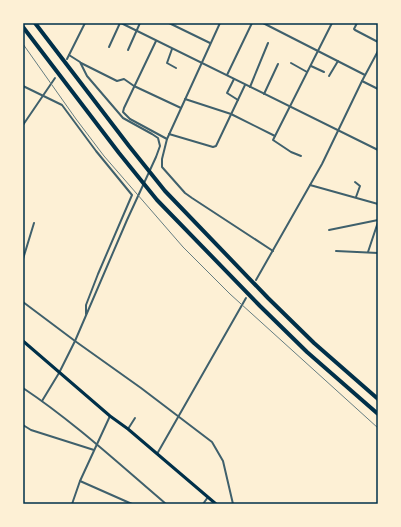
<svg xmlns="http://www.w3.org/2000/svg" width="401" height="527" font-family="Mulish,sans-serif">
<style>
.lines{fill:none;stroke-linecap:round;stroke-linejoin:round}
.minor{stroke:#3f606c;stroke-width:2}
.secondary{stroke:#003049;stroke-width:3}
.motorway{stroke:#003049;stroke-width:4}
.rail{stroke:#657d81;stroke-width:1}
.neatline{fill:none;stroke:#003049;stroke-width:1.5}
</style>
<rect width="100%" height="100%" fill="#fdf0d5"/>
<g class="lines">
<!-- minor -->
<g class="minor">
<path d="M 121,23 L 378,150"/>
<path d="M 169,23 L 210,43"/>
<path d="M 220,23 L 167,139 L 162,159 L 162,167 L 185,193 L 192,198 L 273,251"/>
<path d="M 263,23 L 365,75"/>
<path d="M 357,23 L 354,29 L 355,30 L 378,42"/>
<path d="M 156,41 L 124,108 L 123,112 L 130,119 L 167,139"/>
<path d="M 109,47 L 120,23"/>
<path d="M 172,49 L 167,63 L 176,68"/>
<path d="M 128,50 L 140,23"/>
<path d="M 67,59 L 85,23"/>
<path d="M 81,63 L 117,81 L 124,79 L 134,86 L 181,108"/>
<path d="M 291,63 L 307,72"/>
<path d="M 311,66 L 324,72"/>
<path d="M 227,75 L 252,23"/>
<path d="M 329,76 L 338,61"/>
<path d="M 234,79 L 227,93 L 238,100"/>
<path d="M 362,81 L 378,89"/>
<path d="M 23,86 L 62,105 L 96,151 L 132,195 L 98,274 L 86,305 L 86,314"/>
<path d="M 250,87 L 268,43"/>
<path d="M 264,94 L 278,64"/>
<path d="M 185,99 L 231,114 L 275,136"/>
<path d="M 23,125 L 55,78"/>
<path d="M 169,134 L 213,147 L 216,146 L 245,85"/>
<path d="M 301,156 L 291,152 L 273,140 L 332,23"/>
<path d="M 355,182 L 360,186 L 356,197"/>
<path d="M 310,185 L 378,204"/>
<path d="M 329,230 L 378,220"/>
<path d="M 336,251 L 378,253"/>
<path d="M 368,252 L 378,222"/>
<path d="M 23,259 L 34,223"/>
<path d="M 256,280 L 322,164 L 362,81 L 378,51"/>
<path d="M 23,302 L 75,341 L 141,388 L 212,442 L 223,461 L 233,504"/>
<path d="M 23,388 C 74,422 119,464 166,504"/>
<path d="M 42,401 L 59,373 L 75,341 L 127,220 L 156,157 L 160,146 L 158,138 L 152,134 L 123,118 L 87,76 L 80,62 L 69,55"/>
<path d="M 23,425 L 31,430 L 94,450"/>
<path d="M 128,429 L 135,418"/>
<path d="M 157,454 L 246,298"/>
<path d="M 80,481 L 132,504"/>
<path d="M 72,504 L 80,481 L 110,416"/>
<path d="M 203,504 L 208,497"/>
</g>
<!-- secondary -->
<path class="secondary" d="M 23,341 L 110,416 L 128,429 L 216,504"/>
<!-- motorway -->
<g class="motorway">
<path d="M 35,23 L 129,146 L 165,191 L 268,298 L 314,343 L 378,399"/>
<path d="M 23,27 L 119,153 L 157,200 L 260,306 L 307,352 L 378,414"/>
</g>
<!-- rail -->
<path class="rail" d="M 23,44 L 76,119 L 104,156 L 183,247 L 230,294 L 378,428"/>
</g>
<!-- border -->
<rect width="401" height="527" fill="none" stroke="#fdf0d5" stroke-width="48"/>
<rect x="24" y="24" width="353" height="479" class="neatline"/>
</svg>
